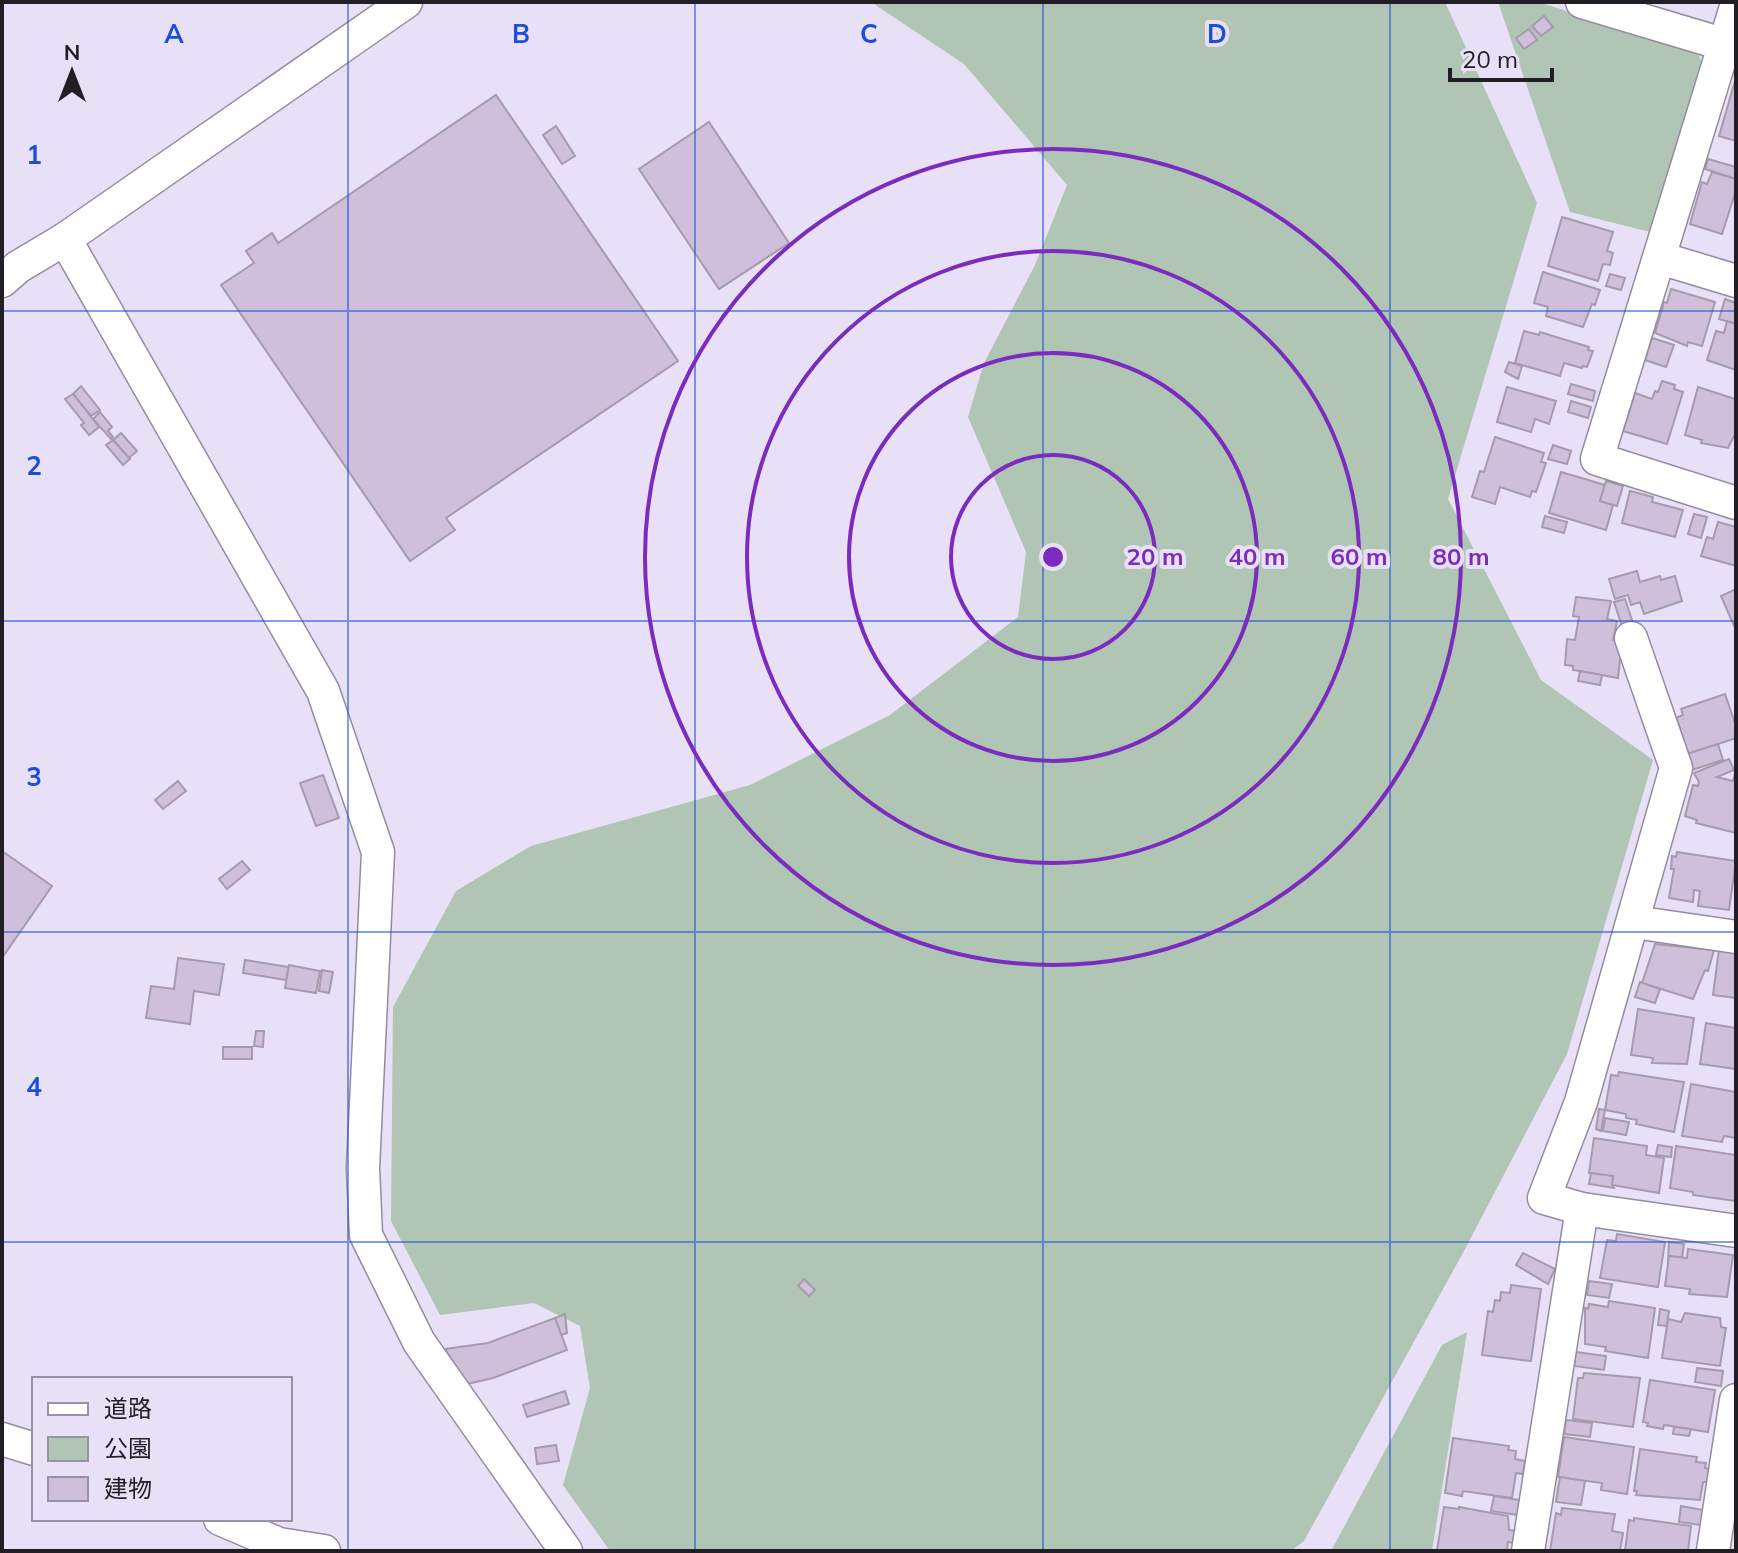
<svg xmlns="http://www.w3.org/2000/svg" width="1738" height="1553" font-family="Mulish,'Noto Sans JP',sans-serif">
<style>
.green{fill:#b1c5b4}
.building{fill:#d0bfda;stroke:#a69aad;stroke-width:2}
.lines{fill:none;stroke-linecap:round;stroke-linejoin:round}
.minor-casing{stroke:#938ca0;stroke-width:35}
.minor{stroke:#fff;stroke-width:32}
.grid{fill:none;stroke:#1d4ed8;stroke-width:2;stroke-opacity:0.55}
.ring{fill:none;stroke:#7b2cbf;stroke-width:4}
.grid-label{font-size:26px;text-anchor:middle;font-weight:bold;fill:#1d4ed8;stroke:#e8e0f6;stroke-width:8;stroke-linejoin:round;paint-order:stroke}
.centre{fill:#7b2cbf;stroke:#e8e0f6;stroke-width:4}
.ring-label{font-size:24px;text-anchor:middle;font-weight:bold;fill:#7b2cbf;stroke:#e8e0f6;stroke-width:8;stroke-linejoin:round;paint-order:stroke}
</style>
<rect width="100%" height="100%" fill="#e8e0f6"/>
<!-- green -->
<g class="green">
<path d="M 871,2 L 1445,2 L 1537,203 L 1448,499 L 1541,680 L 1653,760 L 1567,1054 L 1464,1251 L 1304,1541 L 1291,1551 L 610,1551 L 563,1485 L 590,1388 L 580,1326 L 534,1303 L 440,1315 L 391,1221 L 393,1007 L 456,891 L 531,846 L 750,785 L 890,715 L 1018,617 L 1026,552 L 968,417 L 984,363 L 1035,265 L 1067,185 L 964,64 Z"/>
<path d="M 1498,2 L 1538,2 L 1698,52 L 1703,68 L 1650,232 L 1570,212 Z"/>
<path d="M 1467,1332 L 1432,1551 L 1331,1551 L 1442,1345 Z"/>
</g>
<!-- building -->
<g class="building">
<path d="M 1544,16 L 1553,27 L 1541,36 L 1532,26 Z"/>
<path d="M 1529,29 L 1537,40 L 1524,49 L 1516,38 Z"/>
<path d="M 1735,81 L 1736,81 L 1736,141 L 1719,136 Z"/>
<path d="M 496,95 L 678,361 L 446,518 L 455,530 L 410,561 L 221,285 L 254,263 L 246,251 L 272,233 L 278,243 Z"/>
<path d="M 709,122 L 789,243 L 719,289 L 639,169 Z"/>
<path d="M 556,126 L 575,156 L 562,164 L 543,135 Z"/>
<path d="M 1708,159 L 1736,167 L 1736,179 L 1705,169 Z"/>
<path d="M 1712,172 L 1736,179 L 1736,190 L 1722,234 L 1690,224 L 1702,182 L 1707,184 Z"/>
<path d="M 1562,217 L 1613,232 L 1607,251 L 1613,253 L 1610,265 L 1603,264 L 1598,281 L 1548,266 Z"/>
<path d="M 1543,272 L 1600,290 L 1595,305 L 1592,304 L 1583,327 L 1546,316 L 1548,307 L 1534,303 Z"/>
<path d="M 1610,274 L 1625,278 L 1621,290 L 1606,286 Z"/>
<path d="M 1671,289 L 1715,302 L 1702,346 L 1688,342 L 1687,346 L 1655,333 L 1664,302 L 1667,303 Z"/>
<path d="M 1725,299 L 1736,303 L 1736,324 L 1719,319 Z"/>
<path d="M 1727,321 L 1736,324 L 1736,370 L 1707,360 L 1716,331 L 1724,333 Z"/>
<path d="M 1524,331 L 1539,335 L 1540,332 L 1589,347 L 1588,350 L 1593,351 L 1587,367 L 1583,366 L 1582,368 L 1564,363 L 1560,376 L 1515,363 Z"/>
<path d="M 1652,338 L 1674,345 L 1666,367 L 1645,360 Z"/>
<path d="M 1509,362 L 1522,366 L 1518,379 L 1505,372 Z"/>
<path d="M 1662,381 L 1675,385 L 1674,389 L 1683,392 L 1667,444 L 1623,431 L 1635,393 L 1652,399 L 1655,391 L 1658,392 Z"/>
<path d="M 1571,384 L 1595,391 L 1593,401 L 1568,394 Z"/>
<path d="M 81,386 L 100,410 L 91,416 L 73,394 Z"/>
<path d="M 1507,387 L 1556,401 L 1549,424 L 1535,419 L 1531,432 L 1497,422 Z"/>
<path d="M 1698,387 L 1735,399 L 1736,432 L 1728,448 L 1701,443 L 1702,440 L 1685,435 Z"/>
<path d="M 73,394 L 99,427 L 89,435 L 81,425 L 84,423 L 65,399 Z"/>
<path d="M 1571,401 L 1591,407 L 1588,418 L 1568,412 Z"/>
<path d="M 100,412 L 112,427 L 108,431 L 113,437 L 111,439 L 93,419 Z"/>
<path d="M 121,433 L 137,451 L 129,458 L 113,440 Z"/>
<path d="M 1495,437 L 1544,453 L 1541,462 L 1546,463 L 1536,492 L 1532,491 L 1530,497 L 1500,487 L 1495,504 L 1472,497 L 1480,471 L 1484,472 Z"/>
<path d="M 113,440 L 130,459 L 123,465 L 106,445 Z"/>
<path d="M 1553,445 L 1571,451 L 1567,464 L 1548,459 Z"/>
<path d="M 1561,472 L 1605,485 L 1600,501 L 1613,505 L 1606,530 L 1549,513 Z"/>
<path d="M 1606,481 L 1623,486 L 1617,506 L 1600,501 Z"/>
<path d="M 1630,491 L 1653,497 L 1652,502 L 1683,510 L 1675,537 L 1622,523 Z"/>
<path d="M 1694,514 L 1707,517 L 1701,538 L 1688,534 Z"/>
<path d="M 1545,516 L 1567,522 L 1564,533 L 1542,527 Z"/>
<path d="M 1718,522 L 1736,527 L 1736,566 L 1701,556 L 1707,537 L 1713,539 Z"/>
<path d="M 1637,571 L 1640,582 L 1660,576 L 1661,580 L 1675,576 L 1682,601 L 1644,614 L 1640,602 L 1631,605 L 1628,595 L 1615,599 L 1609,579 Z"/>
<path d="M 1736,589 L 1736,625 L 1734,626 L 1721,596 Z"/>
<path d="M 1576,597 L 1611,601 L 1607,619 L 1617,621 L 1613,640 L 1622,641 L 1618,678 L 1573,670 L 1573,666 L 1565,665 L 1567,639 L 1575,640 L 1579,617 L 1573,616 Z"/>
<path d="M 1625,599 L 1633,623 L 1622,626 L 1614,602 Z"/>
<path d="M 1580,671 L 1602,675 L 1600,685 L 1578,681 Z"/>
<path d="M 1725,694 L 1736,726 L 1736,738 L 1685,755 L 1676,729 L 1680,728 L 1676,718 L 1683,715 L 1681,709 Z"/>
<path d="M 1718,744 L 1723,760 L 1692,770 L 1687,754 Z"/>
<path d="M 1729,759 L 1734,770 L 1717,777 L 1733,781 L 1736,769 L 1736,833 L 1696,823 L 1697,820 L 1685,816 L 1693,785 L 1698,786 L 1699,782 L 1694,773 Z"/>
<path d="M 323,775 L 339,818 L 316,826 L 300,783 Z"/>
<path d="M 178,781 L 186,791 L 163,809 L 155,800 Z"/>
<path d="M 2,851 L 52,886 L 2,958 Z"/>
<path d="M 1677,852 L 1736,861 L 1729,910 L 1698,906 L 1700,891 L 1694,890 L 1693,902 L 1669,898 L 1674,869 L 1671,869 L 1672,856 L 1676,857 Z"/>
<path d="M 242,861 L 250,870 L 227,889 L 219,879 Z"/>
<path d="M 1655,944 L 1714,950 L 1708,971 L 1705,970 L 1693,999 L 1642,983 Z"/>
<path d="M 1719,949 L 1736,951 L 1736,998 L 1713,995 Z"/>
<path d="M 178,958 L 224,964 L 219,995 L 194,991 L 190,1024 L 146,1018 L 151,986 L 174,989 Z"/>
<path d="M 245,960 L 289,967 L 286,980 L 243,973 Z"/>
<path d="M 289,965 L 320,971 L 316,993 L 285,988 Z"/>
<path d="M 322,970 L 333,972 L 329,993 L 319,991 Z"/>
<path d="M 1640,982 L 1660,989 L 1655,1003 L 1635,997 Z"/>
<path d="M 1638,1009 L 1694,1018 L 1687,1064 L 1652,1063 L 1653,1058 L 1631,1055 Z"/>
<path d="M 1706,1023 L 1736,1028 L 1736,1069 L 1700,1064 Z"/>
<path d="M 256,1031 L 264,1031 L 263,1047 L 254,1046 Z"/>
<rect x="223" y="1047" width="29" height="12"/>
<path d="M 1619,1072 L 1684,1082 L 1674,1132 L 1636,1124 L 1637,1120 L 1626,1118 L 1626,1114 L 1605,1110 L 1611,1075 L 1618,1076 Z"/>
<path d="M 1691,1084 L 1736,1092 L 1736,1138 L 1724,1136 L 1722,1142 L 1682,1136 Z"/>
<path d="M 1599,1109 L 1605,1110 L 1601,1131 L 1596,1129 Z"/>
<path d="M 1605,1118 L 1629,1122 L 1626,1135 L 1603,1131 Z"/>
<path d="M 1594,1138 L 1647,1146 L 1646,1155 L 1664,1158 L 1659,1193 L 1612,1185 L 1613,1176 L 1589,1173 Z"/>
<path d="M 1658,1145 L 1672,1147 L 1671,1157 L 1656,1155 Z"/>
<path d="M 1676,1146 L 1736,1155 L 1736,1201 L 1693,1195 L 1693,1192 L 1670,1188 Z"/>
<path d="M 1591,1173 L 1613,1176 L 1612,1185 L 1614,1188 L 1589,1184 Z"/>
<path d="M 1617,1234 L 1665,1242 L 1658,1287 L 1600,1278 L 1607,1240 L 1616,1241 Z"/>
<path d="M 1669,1242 L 1684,1244 L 1682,1258 L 1669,1256 L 1668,1263 Z"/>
<path d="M 1688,1249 L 1733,1255 L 1727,1297 L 1689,1294 L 1690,1289 L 1665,1286 L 1669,1256 L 1687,1258 Z"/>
<path d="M 1523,1253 L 1555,1269 L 1548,1284 L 1516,1265 Z"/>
<path d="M 804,1279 L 815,1290 L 809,1296 L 798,1286 Z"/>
<path d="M 1589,1281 L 1612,1284 L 1609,1298 L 1587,1295 Z"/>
<path d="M 1511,1285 L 1541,1289 L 1531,1361 L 1482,1355 L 1488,1311 L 1493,1312 L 1495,1300 L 1500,1301 L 1501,1292 L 1510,1293 Z"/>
<path d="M 1609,1301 L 1655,1308 L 1648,1358 L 1605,1351 L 1606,1347 L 1585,1344 L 1585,1308 L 1588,1309 L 1589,1304 L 1608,1307 Z"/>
<path d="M 1660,1309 L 1669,1311 L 1667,1326 L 1658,1325 Z"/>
<path d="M 1685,1313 L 1720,1318 L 1721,1327 L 1726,1328 L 1720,1366 L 1662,1358 L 1668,1319 L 1681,1322 Z"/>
<path d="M 565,1314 L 567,1333 L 561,1335 L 555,1318 Z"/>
<path d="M 555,1318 L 567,1350 L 493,1378 L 467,1384 L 445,1349 L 488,1343 Z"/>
<path d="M 1576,1352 L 1606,1356 L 1604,1370 L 1574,1366 Z"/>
<path d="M 1697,1368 L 1723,1371 L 1721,1386 L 1695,1382 Z"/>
<path d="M 1584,1373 L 1640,1378 L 1633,1427 L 1573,1419 L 1578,1378 L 1583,1378 Z"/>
<path d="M 1650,1380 L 1715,1390 L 1708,1432 L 1664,1425 L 1663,1429 L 1647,1426 L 1648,1423 L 1643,1422 Z"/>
<path d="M 565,1391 L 569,1404 L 527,1417 L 523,1405 Z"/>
<path d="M 1566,1420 L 1592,1423 L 1590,1437 L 1564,1434 Z"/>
<path d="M 1674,1427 L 1691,1429 L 1689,1436 L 1673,1434 Z"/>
<path d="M 1564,1437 L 1634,1447 L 1627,1494 L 1601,1490 L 1602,1483 L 1558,1477 Z"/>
<path d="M 1453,1438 L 1509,1446 L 1508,1450 L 1516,1451 L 1515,1459 L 1525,1461 L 1523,1474 L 1516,1473 L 1512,1498 L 1463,1491 L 1462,1496 L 1445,1493 Z"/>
<path d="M 556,1445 L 559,1461 L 537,1464 L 535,1448 Z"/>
<path d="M 1640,1449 L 1697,1457 L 1696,1462 L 1706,1463 L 1705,1468 L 1709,1469 L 1707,1482 L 1703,1482 L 1700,1500 L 1636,1495 L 1637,1491 L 1634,1491 Z"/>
<path d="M 1560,1477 L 1585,1481 L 1581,1505 L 1556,1502 Z"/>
<path d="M 1494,1496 L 1520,1500 L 1518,1515 L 1491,1511 Z"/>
<path d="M 1681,1506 L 1703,1510 L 1701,1525 L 1679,1522 Z"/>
<path d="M 1444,1507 L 1459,1509 L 1459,1507 L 1508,1516 L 1509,1530 L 1515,1531 L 1513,1543 L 1508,1542 L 1507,1551 L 1435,1551 L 1437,1550 Z"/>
<path d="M 1562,1508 L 1615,1514 L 1612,1531 L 1623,1533 L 1620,1551 L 1550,1551 L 1556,1513 L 1561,1515 Z"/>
<path d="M 1634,1518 L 1691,1526 L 1688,1551 L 1625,1551 L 1629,1520 L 1634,1521 Z"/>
</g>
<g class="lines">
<!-- minor casing -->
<g class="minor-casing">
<g id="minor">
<path d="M 1582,2 L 1736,48"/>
<path d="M 1736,7 L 1597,459 L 1736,503"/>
<path d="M 65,239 L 323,691 L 378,852 L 363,1168 L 366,1235 L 419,1342 L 566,1551"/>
<path d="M 1660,258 L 1736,281"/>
<path d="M 2,281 L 18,267 L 65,239 L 406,2"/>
<path d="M 1631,638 L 1676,768 L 1581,1102 L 1544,1198 L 1582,1209 L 1736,1231"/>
<path d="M 1634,922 L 1736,937"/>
<path d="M 2,1439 L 34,1449"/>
<path d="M 220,1519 L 279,1544 L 324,1551"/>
<path d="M 1528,1551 L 1582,1209"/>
<path d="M 1713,1551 L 1736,1400"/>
</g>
</g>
<!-- minor -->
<use href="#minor" class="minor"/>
</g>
<!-- grid -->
<path class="grid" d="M 348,2 L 348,1551M 695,2 L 695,1551M 1043,2 L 1043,1551M 1390,2 L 1390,1551M 2,311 L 1736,311M 2,621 L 1736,621M 2,932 L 1736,932M 2,1242 L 1736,1242"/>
<!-- distance rings -->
<g class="ring">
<circle cx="1053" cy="557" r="102"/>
<circle cx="1053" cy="557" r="204"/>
<circle cx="1053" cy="557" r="306"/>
<circle cx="1053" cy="557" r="408"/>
</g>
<g class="grid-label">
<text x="174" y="43">A</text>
<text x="521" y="43">B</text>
<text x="869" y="43">C</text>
<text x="1217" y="43">D</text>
<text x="34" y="164">1</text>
<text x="34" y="475">2</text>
<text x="34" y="786">3</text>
<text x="34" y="1096">4</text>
</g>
<circle cx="1053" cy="557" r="12" class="centre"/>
<g class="ring-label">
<text x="1155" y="565">20 m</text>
<text x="1257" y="565">40 m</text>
<text x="1359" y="565">60 m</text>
<text x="1461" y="565">80 m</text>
</g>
<!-- border -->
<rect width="1738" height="1553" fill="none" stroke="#211e26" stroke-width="8"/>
<!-- legend -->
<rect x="32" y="1377" width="260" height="144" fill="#e8e0f6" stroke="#9892a3" stroke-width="2"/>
<rect x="48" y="1403" width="40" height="12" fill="#ffffff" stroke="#9892a3" stroke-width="2"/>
<text x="104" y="1417" font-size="24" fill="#211e26">道路</text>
<rect x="48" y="1437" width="40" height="24" fill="#b1c5b4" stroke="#9892a3" stroke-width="2"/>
<text x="104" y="1457" font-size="24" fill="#211e26">公園</text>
<rect x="48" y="1477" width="40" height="24" fill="#d0bfda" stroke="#9892a3" stroke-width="2"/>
<text x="104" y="1497" font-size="24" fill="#211e26">建物</text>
<!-- north arrow -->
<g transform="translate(72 72)" stroke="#e8e0f6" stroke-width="6" paint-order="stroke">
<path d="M0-6L14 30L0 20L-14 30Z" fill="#211e26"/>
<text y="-12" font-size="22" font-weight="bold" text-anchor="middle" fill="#211e26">N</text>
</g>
<!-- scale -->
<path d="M1450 68v12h102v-12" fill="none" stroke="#211e26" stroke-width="4"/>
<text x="1462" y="68" font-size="24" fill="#211e26" stroke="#e8e0f6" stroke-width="6" paint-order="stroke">20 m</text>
</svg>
